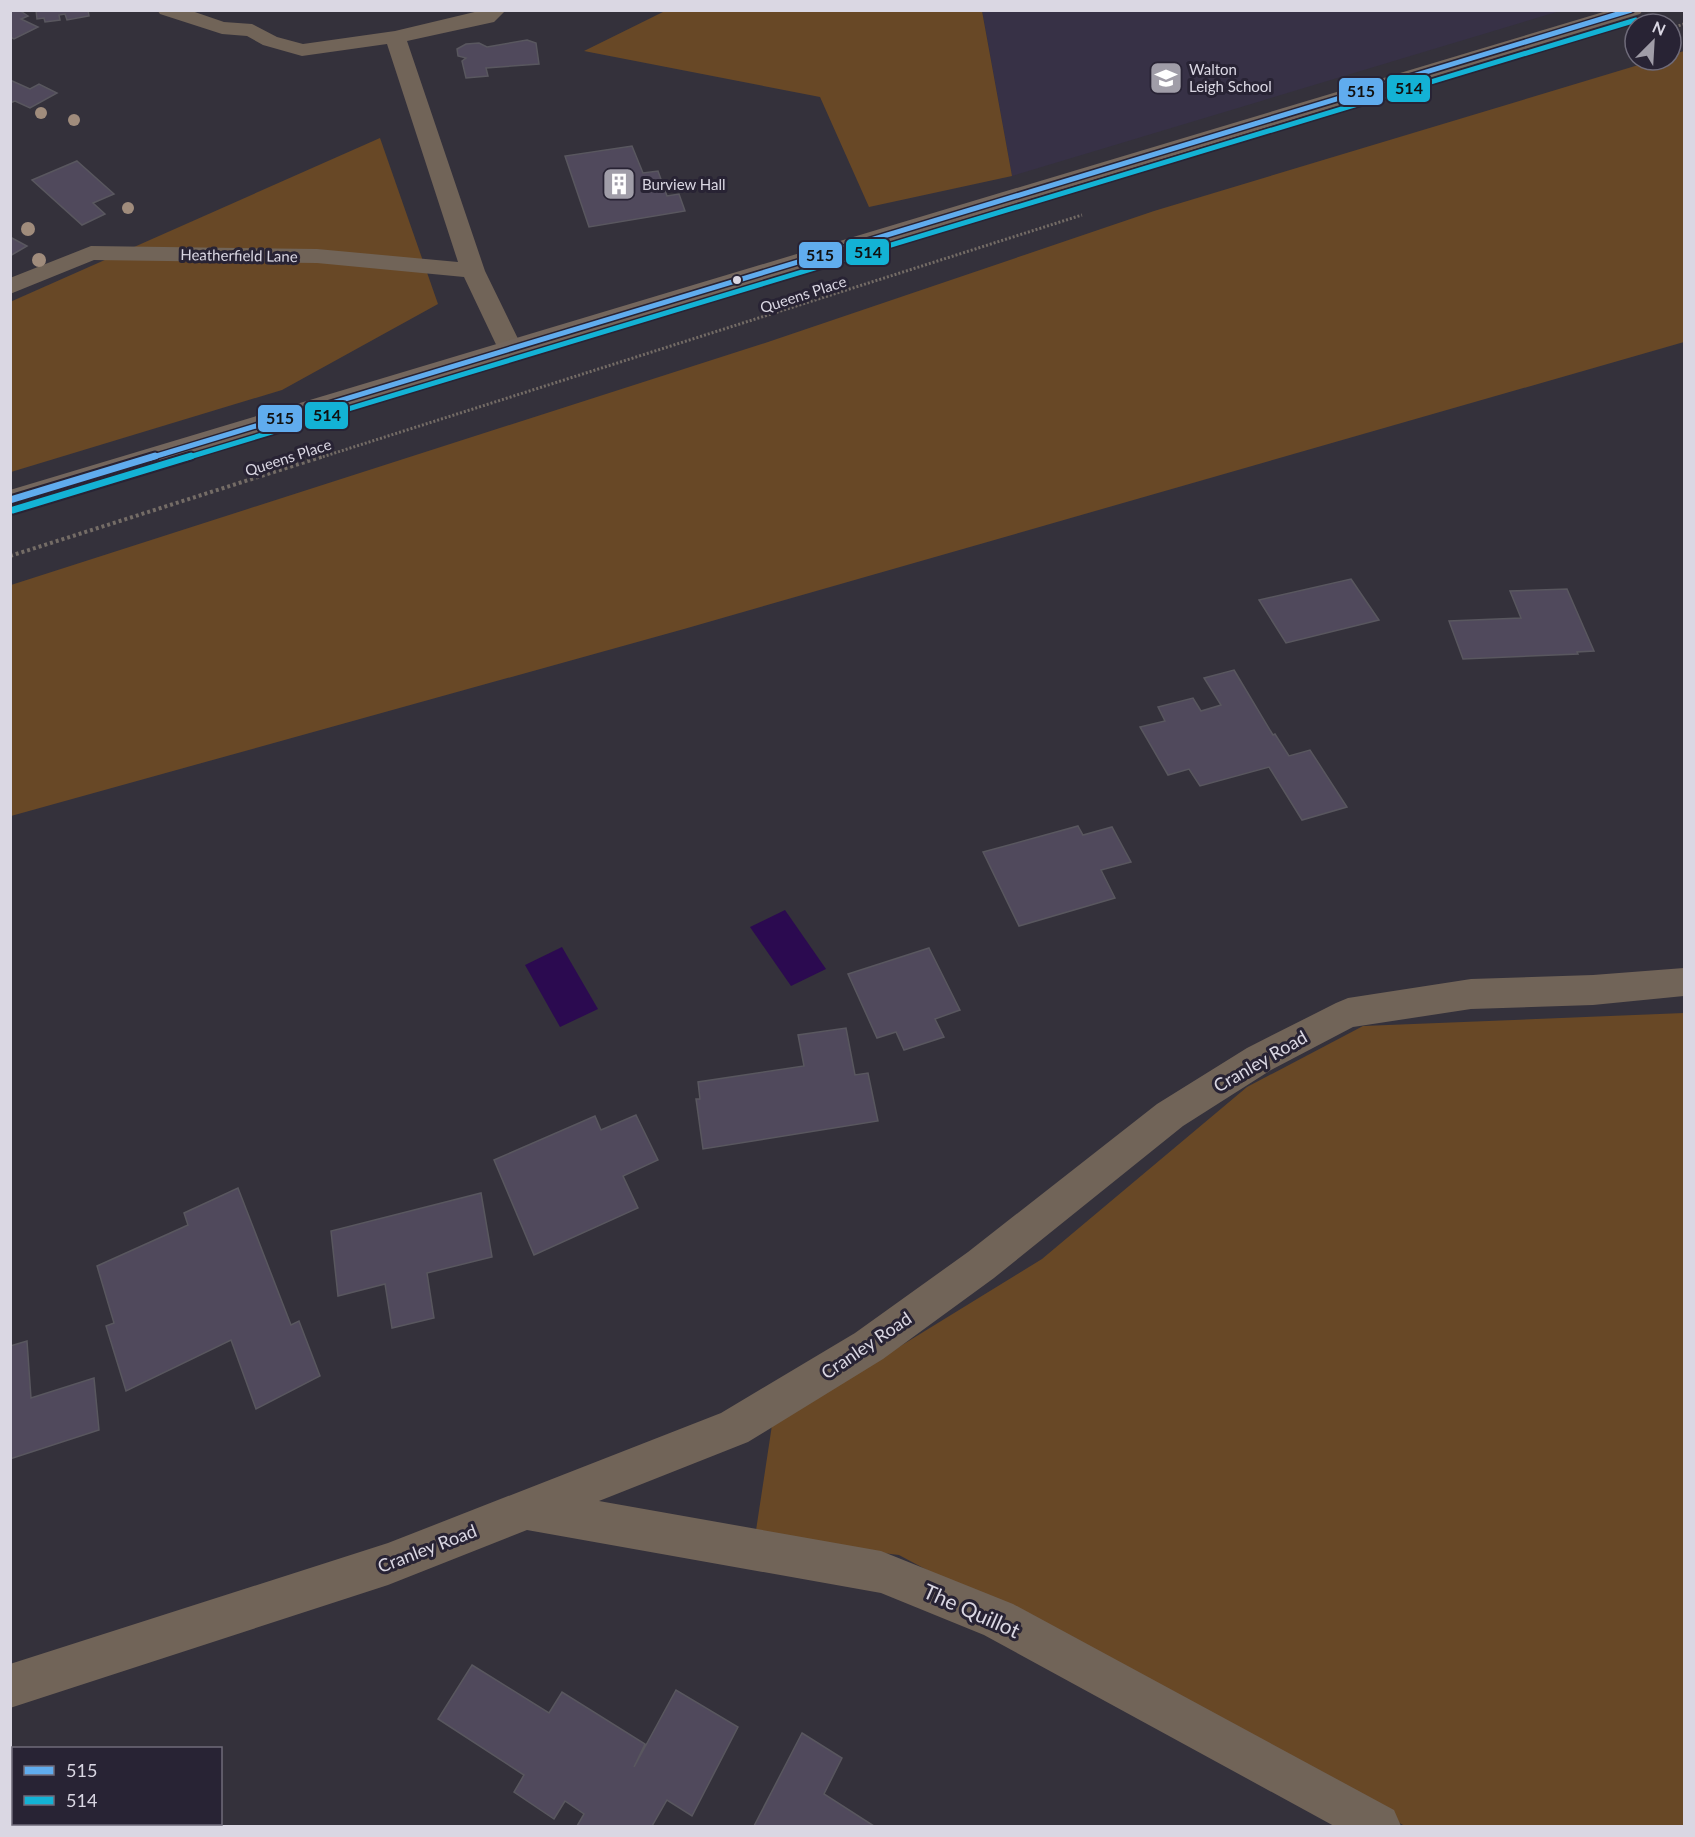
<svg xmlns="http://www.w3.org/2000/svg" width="1695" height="1837" font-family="Lato,sans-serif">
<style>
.built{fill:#373146}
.green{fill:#684826}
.water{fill:#2b0a50}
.building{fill:#50495c;stroke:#59575f;stroke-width:1.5}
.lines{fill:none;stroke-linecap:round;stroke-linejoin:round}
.path-far1{stroke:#746c66;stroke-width:3;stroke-dasharray:2 2;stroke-linecap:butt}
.path{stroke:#746c66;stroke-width:4;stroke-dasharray:3 3;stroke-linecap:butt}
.minor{fill:#716458;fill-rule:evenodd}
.major{fill:#73665d;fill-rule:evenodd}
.bus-1-far1-casing{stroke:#282334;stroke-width:8}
.bus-1-casing{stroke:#282334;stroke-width:11}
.bus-2-far1-casing{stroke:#282334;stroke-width:8}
.bus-2-casing{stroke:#282334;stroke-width:11}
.bus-1-far1{stroke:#60acee;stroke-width:5}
.bus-1{stroke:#60acee;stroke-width:7}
.bus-2-far1{stroke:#13b2d5;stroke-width:5}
.bus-2{stroke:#13b2d5;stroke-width:7}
.tree{fill:#a08c7c}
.bus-dot{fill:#dad7e3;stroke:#282334;stroke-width:2}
.labels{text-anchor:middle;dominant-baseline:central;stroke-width:6;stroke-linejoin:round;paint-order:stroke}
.far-poi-label{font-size:15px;fill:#dad7e3;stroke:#282334;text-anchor:start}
.far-street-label{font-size:15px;fill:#dad7e3;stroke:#282334}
.street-label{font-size:18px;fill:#dad7e3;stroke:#282334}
.near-street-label{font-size:21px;fill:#dad7e3;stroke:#282334}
.line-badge{stroke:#282334;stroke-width:2}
.pale-badge-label{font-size:16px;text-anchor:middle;font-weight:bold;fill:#111}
</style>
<rect width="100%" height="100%" fill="#34313b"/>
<!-- built -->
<path class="built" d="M 982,10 L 1560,11 L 1012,176 Z"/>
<!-- green -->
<g class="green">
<path d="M 667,10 L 982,11 L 1012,176 L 869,207 L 820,97 L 584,51 Z"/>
<path d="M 1684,51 L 1684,342 L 684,629 L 11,816 L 11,585 L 768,342 L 1154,211 L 1655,60 L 1671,60 L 1671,55 Z"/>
<path d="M 380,138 L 438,304 L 282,390 L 11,472 L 10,302 Z"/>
<path d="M 1684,1013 L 1684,1826 L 1405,1826 L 899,1555 L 755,1537 L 772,1425 L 1042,1259 L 1247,1087 L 1363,1026 Z"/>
</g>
<!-- water -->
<g class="water">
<path d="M 785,910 L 826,969 L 791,986 L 750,927 Z"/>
<path d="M 562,947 L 598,1009 L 560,1027 L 525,965 Z"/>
</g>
<!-- building -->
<g class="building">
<path d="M 10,10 L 19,10 L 28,16 L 21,19 L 38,27 L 14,39 L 10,37 Z"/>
<path d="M 36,10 L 88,10 L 89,16 L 67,20 L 65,14 L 59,15 L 60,20 L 45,22 L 44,18 L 37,19 Z"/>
<path d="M 527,40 L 536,43 L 539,64 L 486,68 L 488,76 L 466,78 L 462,61 L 466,58 L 458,56 L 457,49 L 466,44 L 479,43 L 487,47 Z"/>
<path d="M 10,80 L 30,89 L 39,84 L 57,93 L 30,108 L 15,101 L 10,103 Z"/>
<path d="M 632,146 L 643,173 L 658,171 L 667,196 L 679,194 L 685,211 L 589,227 L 565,156 Z"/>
<path d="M 77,161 L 114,194 L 93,203 L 105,214 L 82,225 L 32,180 Z"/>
<path d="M 10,237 L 27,246 L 10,256 Z"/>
<path d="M 1351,579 L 1379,620 L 1286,643 L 1259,600 Z"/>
<path d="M 1567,589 L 1594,651 L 1577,652 L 1578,654 L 1463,659 L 1449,621 L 1521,618 L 1510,591 Z"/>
<path d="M 1234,670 L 1273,735 L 1275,734 L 1289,756 L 1310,750 L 1347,807 L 1302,820 L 1269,767 L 1200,786 L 1189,769 L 1168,775 L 1140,727 L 1165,721 L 1158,707 L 1193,698 L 1201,711 L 1221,705 L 1204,678 Z"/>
<path d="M 1078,826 L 1083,835 L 1112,827 L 1131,862 L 1101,870 L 1115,898 L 1019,926 L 983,852 Z"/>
<path d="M 929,948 L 960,1010 L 935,1019 L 944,1037 L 904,1050 L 896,1032 L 877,1038 L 848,974 Z"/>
<path d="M 846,1028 L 855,1075 L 868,1073 L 878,1121 L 703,1149 L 696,1099 L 700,1099 L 698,1082 L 804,1066 L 798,1035 Z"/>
<path d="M 636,1115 L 658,1160 L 623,1176 L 638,1208 L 534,1255 L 494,1160 L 595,1116 L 601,1130 Z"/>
<path d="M 238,1188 L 291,1325 L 299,1321 L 320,1376 L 256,1409 L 231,1340 L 126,1391 L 106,1326 L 114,1323 L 97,1266 L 188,1225 L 184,1213 Z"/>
<path d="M 481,1193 L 492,1257 L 427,1273 L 434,1318 L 392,1328 L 385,1284 L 338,1296 L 331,1231 Z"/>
<path d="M 27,1341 L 31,1398 L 94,1378 L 99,1430 L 10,1459 L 10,1346 Z"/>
<path d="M 472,1665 L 549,1713 L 562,1692 L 645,1744 L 634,1767 L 676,1690 L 738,1727 L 692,1816 L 667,1800 L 652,1826 L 577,1826 L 584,1814 L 565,1801 L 554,1819 L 514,1792 L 524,1775 L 438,1719 Z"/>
<path d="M 802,1733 L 842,1758 L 824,1794 L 874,1826 L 754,1826 Z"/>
</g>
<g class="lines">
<!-- path-far1 -->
<g class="path-far1">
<path d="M 1671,28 L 1684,24"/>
<path d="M 319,458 L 1082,215"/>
</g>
<!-- path -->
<path class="path" d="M 10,556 L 324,456"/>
<!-- minor -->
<g class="minor">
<path d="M 157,10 L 189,10 L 224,22 L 252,24 L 277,37 L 303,44 L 395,31 L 483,10 L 506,10 L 494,22 L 407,41 L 485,271 L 523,349 L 519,355 L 510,357 L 501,355 L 464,277 L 317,263 L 94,260 L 10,294 L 10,278 L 91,246 L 317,249 L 458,262 L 387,44 L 302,56 L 263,45 L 247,36 L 222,34 L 160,14 Z"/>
<path d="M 1684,968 L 1684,996 L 1593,1005 L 1471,1009 L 1353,1027 L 1271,1070 L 1183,1126 L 994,1278 L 883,1359 L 748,1442 L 599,1501 L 881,1551 L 1013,1604 L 1394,1810 L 1401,1826 L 1334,1826 L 984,1635 L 881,1593 L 527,1530 L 388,1585 L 10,1708 L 10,1664 L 388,1543 L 721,1413 L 855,1333 L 968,1252 L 1157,1104 L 1247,1048 L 1336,1003 L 1348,998 L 1471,979 L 1593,975 Z"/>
</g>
<!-- major -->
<path class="major" d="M 1610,10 L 1643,10 L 1640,14 L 10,509 L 10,490 Z"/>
<!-- bus-1-far1 casing -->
<g class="bus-1-far1-casing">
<path id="bus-1-far1" d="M 150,458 L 1631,10"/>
</g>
<!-- bus-1 casing -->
<g class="bus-1-casing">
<path id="bus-1" d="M 10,500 L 155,456"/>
</g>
<!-- bus-2-far1 casing -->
<g class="bus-2-far1-casing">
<path id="bus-2-far1" d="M 186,458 L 1636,20"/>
</g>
<!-- bus-2 casing -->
<g class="bus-2-casing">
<path id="bus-2" d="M 13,510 L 191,456"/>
</g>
<!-- bus-1-far1 -->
<use href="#bus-1-far1" class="bus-1-far1"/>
<!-- bus-1 -->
<use href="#bus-1" class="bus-1"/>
<!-- bus-2-far1 -->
<use href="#bus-2-far1" class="bus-2-far1"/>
<!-- bus-2 -->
<use href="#bus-2" class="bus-2"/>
</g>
<!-- trees -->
<g class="tree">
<circle cx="41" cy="113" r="6"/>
<circle cx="74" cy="120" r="6"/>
<circle cx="128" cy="208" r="6"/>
<circle cx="28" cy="229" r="7"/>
<circle cx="39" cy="260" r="7"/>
</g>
<!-- icons -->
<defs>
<g id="school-square" transform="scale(1.725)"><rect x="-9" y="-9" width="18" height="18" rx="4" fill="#a09da8" stroke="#282334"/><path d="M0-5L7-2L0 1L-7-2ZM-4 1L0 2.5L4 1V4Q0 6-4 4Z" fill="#fff"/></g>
<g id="building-square" transform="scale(1.725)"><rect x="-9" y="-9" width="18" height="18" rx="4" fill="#a09da8" stroke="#282334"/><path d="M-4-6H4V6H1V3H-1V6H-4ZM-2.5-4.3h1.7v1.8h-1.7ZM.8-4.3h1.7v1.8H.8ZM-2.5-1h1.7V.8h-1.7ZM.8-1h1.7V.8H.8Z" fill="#fff"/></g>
</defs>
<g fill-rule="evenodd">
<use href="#school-square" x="1166" y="78"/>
<use href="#building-square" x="619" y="184"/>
</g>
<!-- markers -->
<circle class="bus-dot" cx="737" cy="280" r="5"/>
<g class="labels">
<!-- far-poi labels -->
<g class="far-poi-label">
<text x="1189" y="69">Walton<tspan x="1189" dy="17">Leigh School</tspan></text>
<text x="642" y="184">Burview Hall</text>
</g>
<!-- far-street labels -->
<g class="far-street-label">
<text transform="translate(239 255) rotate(1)">Heatherfield Lane</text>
<text transform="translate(803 294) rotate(-18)">Queens Place</text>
<text transform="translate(288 457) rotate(-18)">Queens Place</text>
</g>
<!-- street labels -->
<g class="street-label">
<text transform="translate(1260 1061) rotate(-30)">Cranley Road</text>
<text transform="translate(866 1345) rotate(-34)">Cranley Road</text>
<text transform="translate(427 1548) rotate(-21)">Cranley Road</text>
</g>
<!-- near-street labels -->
<g class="near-street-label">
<text transform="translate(972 1610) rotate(24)">The Quillot</text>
</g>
</g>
<g class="line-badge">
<rect x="1386" y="74" width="45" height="29" rx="6" fill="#13b2d5"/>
<rect x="1338" y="77" width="46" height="29" rx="6" fill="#60acee"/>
<rect x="845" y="238" width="45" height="28" rx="6" fill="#13b2d5"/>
<rect x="798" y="241" width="45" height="28" rx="6" fill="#60acee"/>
<rect x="304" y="401" width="45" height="29" rx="6" fill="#13b2d5"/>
<rect x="257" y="404" width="46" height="29" rx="6" fill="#60acee"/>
</g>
<g class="pale-badge-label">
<text x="1409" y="94">514</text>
<text x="1361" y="97">515</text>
<text x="868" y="258">514</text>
<text x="820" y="261">515</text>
<text x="327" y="421">514</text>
<text x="280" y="424">515</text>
</g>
<!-- border -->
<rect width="1695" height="1837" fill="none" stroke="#dad7e3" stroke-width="24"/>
<!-- legend -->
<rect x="12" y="1747" width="210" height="78" fill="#282334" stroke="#6f6b7a" stroke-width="1.5"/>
<rect x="24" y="1766" width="30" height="9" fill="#60acee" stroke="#6f6b7a" stroke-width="1.5"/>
<text x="66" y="1777" font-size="18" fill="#dad7e3">515</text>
<rect x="24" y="1796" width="30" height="9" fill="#13b2d5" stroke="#6f6b7a" stroke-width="1.5"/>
<text x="66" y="1807" font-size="18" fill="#dad7e3">514</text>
<!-- north arrow -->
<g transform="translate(1653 42) rotate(24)"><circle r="28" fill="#282334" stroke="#6f6b7a" stroke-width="1.5"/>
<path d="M0-4.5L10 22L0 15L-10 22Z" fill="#a09da8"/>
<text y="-9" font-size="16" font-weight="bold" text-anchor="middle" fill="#dad7e3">N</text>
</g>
</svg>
